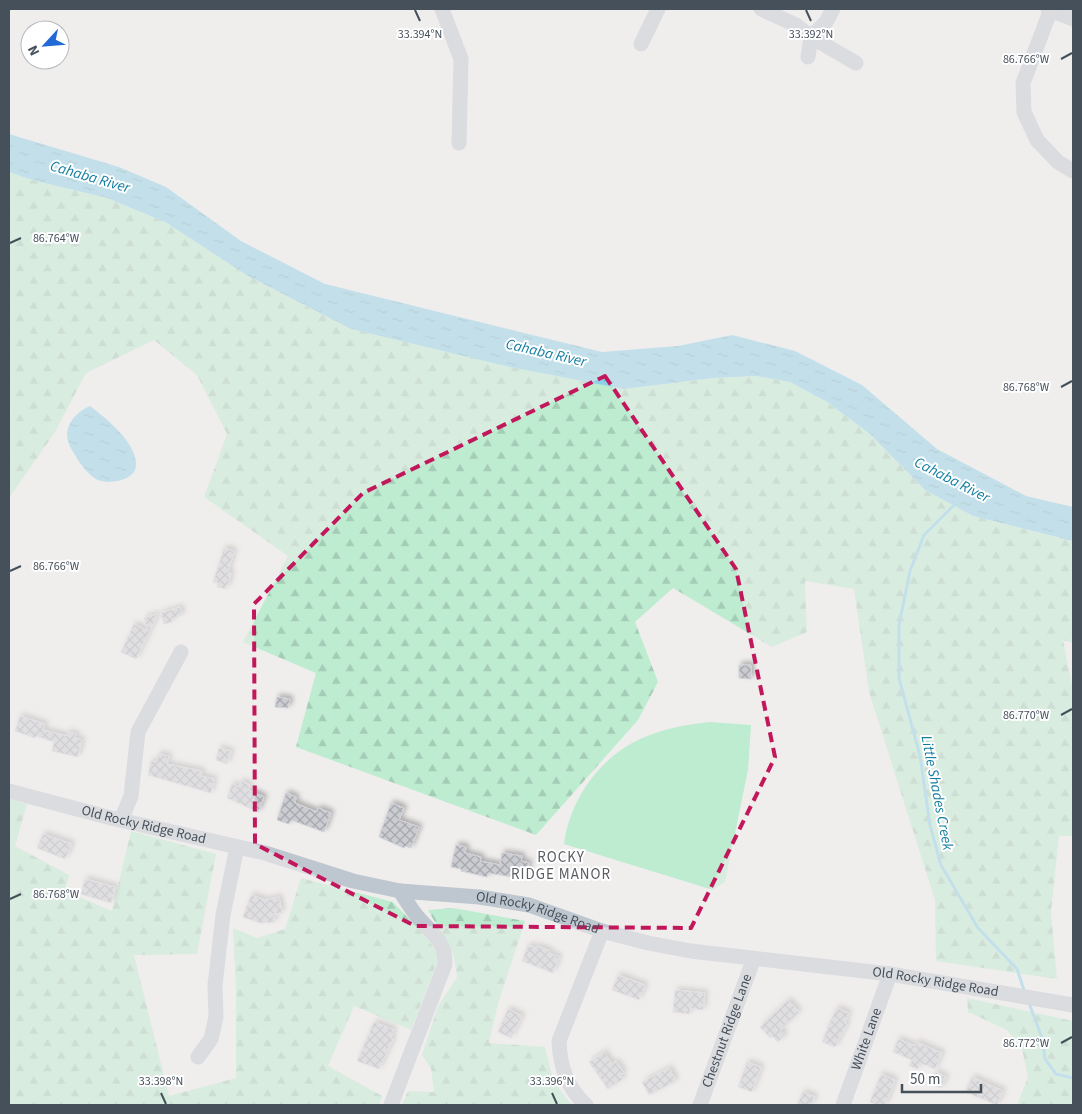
<svg xmlns="http://www.w3.org/2000/svg" width="1082" height="1114" font-family="'Source Sans 3',sans-serif">
<style>
.green{fill:#bdecd1}
.forest{fill:url(#forest-firs)}
.water{fill:url(#water-ripples)}
.lines{fill:none;stroke-linecap:round;stroke-linejoin:round}
.stream{stroke:#8cd1e7;stroke-width:3}
.building{fill:url(#building-cross-hatch);stroke:#d1d3d9;filter:url(#shadow)}
.minor{stroke:#bec7cf;stroke-width:15}
.marked{fill:none;stroke:#c2185b;stroke-width:4;stroke-dasharray:10 6;stroke-linejoin:round}
.ticks{fill:none;stroke:#46505a;stroke-width:2}
.labels{text-anchor:middle;dominant-baseline:central;stroke-width:4;stroke-linejoin:round;paint-order:stroke}
.street-label{font-size:14px;fill:#46505a;stroke:#fff}
.water-label{font-size:15px;font-style:italic;fill:#127ea1;stroke:#fff}
.neighbourhood-label{font-size:15px;letter-spacing:1px;fill:#5a5d62;stroke:#fff}
.ticks-label{font-size:12px;text-anchor:middle;fill:#46505a;stroke:#fff;stroke-width:4;stroke-linejoin:round;paint-order:stroke}
</style>
<defs>
<pattern id="forest-firs" width="22" height="20" patternUnits="userSpaceOnUse" patternTransform="scale(1.25)"><rect width="22" height="20" fill="#bdecd1"/><path d="M5 1l3.5 6h-7zM16 11l3.5 6h-7z" fill="#a4ccb6"/></pattern>
<pattern id="water-ripples" width="26" height="14" patternUnits="userSpaceOnUse" patternTransform="scale(1.25)"><rect width="26" height="14" fill="#8cd1e7"/><path d="M2 4q2-2 4 0t4 0M15 11q2-2 4 0t4 0" fill="none" stroke="#74acbe"/></pattern>
<pattern id="building-cross-hatch" width="8" height="8" patternUnits="userSpaceOnUse" patternTransform="scale(1.25)"><rect width="8" height="8" fill="#caccd2"/><path d="M0 0l8 8M0 8l8-8" fill="none" stroke="#a6a8ad"/></pattern>
<filter id="shadow"><feDropShadow dx="3" dy="-3" stdDeviation="2.5" flood-color="#0004"/></filter>
</defs>
<rect width="100%" height="100%" fill="#f0eded"/>
<!-- green -->
<path class="green" d="M 709,722 L 751,725 L 748,770 L 725,882 L 713,890 L 564,844 C 569,803 596,763 632,743 C 656,730 683,725 709,722 Z"/>
<!-- forest -->
<g class="forest">
<path d="M 9,172 L 32,180 L 107,198 L 165,222 L 248,276 L 351,329 L 624,389 L 713,378 L 756,376 L 790,382 L 827,402 L 870,434 L 925,490 L 973,516 L 1073,541 L 1073,643 L 1063,640 L 1073,690 L 1073,836 L 1059,836 L 1051,912 L 1057,979 L 936,961 L 935,900 L 869,692 L 854,589 L 805,581 L 807,632 L 772,647 L 673,588 L 635,622 L 658,682 L 638,720 L 536,835 L 296,747 L 316,673 L 243,642 L 288,556 L 204,497 L 227,434 L 197,375 L 154,340 L 86,373 L 55,432 L 9,498 L 9,417 L 11,413 L 9,411 Z"/>
<path d="M 9,799 L 27,804 L 15,846 L 69,875 L 65,891 L 112,911 L 131,831 L 216,854 L 197,954 L 134,955 L 169,1096 L 236,1078 L 236,990 L 233,928 L 257,938 L 285,929 L 301,878 L 393,902 L 429,940 L 439,957 L 411,1030 L 354,1006 L 328,1066 L 382,1096 L 379,1105 L 9,1105 Z"/>
<path d="M 453,908 L 525,921 L 498,1004 L 489,1043 L 545,1047 L 554,1083 L 572,1105 L 402,1105 L 408,1091 L 434,1092 L 431,1068 L 422,1055 L 438,1006 L 457,977 L 454,956 L 428,910 Z"/>
<path d="M 967,998 L 1073,1021 L 1073,1105 L 1017,1105 L 1028,1077 L 1022,1049 L 1007,1030 L 968,1012 Z"/>
</g>
<!-- water -->
<g class="water">
<path d="M 9,134 L 119,167 L 166,187 L 241,241 L 325,284 L 602,352 L 678,346 L 732,335 L 795,351 L 862,385 L 937,449 L 1026,496 L 1073,507 L 1073,541 L 973,516 L 925,490 L 870,434 L 827,402 L 790,382 L 756,376 L 713,378 L 624,389 L 510,367 L 351,329 L 248,276 L 165,222 L 107,198 L 32,180 L 9,172 Z"/>
<path d="M 90,406 C 106,418 137,443 136,465 C 136,480 110,485 98,480 C 89,476 80,464 75,455 C 71,449 67,442 67,434 C 68,421 78,411 90,406 Z"/>
</g>
<g class="lines">
<!-- stream -->
<g class="stream">
<path d="M 956,503 L 924,535 L 910,571 L 899,625 L 899,678 L 920,756 L 930,825 L 941,865 L 978,928 L 1017,969 L 1025,993"/>
<path d="M 1029,1003 L 1042,1038 L 1045,1059 L 1056,1074 L 1073,1078"/>
</g>
</g>
<!-- building -->
<g class="building">
<path d="M 224,548 L 234,551 L 228,572 L 231,573 L 228,586 L 226,585 L 226,589 L 217,587 L 218,583 L 213,582 Z"/>
<path d="M 180,607 L 182,615 L 171,619 L 172,622 L 164,624 L 161,613 Z"/>
<path d="M 158,614 L 136,659 L 121,652 L 134,624 L 148,631 L 144,618 Z"/>
<path d="M 739,665 L 751,665 L 751,679 L 739,678 Z"/>
<path d="M 277,697 L 290,699 L 288,708 L 275,707 Z"/>
<path d="M 20,716 L 45,724 L 43,730 L 67,736 L 68,732 L 76,734 L 75,738 L 82,740 L 78,757 L 52,751 L 54,742 L 36,736 L 35,738 L 15,731 Z"/>
<path d="M 219,748 L 231,751 L 227,764 L 216,760 Z"/>
<path d="M 158,754 L 169,756 L 167,764 L 202,771 L 201,776 L 214,779 L 211,793 L 148,775 L 151,761 L 156,762 Z"/>
<path d="M 241,781 L 250,785 L 248,790 L 264,797 L 258,812 L 227,798 L 232,784 L 239,787 Z"/>
<path d="M 286,793 L 296,797 L 295,803 L 317,812 L 318,808 L 331,813 L 324,832 L 291,820 L 289,824 L 277,820 Z"/>
<path d="M 391,803 L 404,808 L 399,820 L 419,827 L 411,848 L 405,846 L 404,848 L 379,837 Z"/>
<path d="M 43,834 L 72,844 L 65,859 L 37,848 Z"/>
<path d="M 456,845 L 466,847 L 465,853 L 481,857 L 480,861 L 500,865 L 502,853 L 522,856 L 521,861 L 529,863 L 526,879 L 488,873 L 487,877 L 461,871 L 461,869 L 451,867 Z"/>
<path d="M 85,879 L 115,887 L 111,903 L 81,894 Z"/>
<path d="M 251,895 L 265,900 L 279,897 L 282,913 L 273,914 L 275,922 L 260,923 L 243,917 Z"/>
<path d="M 528,945 L 536,948 L 537,946 L 550,951 L 549,953 L 559,957 L 553,973 L 522,961 Z"/>
<path d="M 618,975 L 645,985 L 639,1000 L 612,990 Z"/>
<path d="M 675,990 L 705,993 L 703,1010 L 690,1008 L 690,1014 L 673,1012 Z"/>
<path d="M 788,1000 L 799,1012 L 780,1030 L 785,1035 L 778,1042 L 772,1036 L 770,1038 L 760,1027 Z"/>
<path d="M 837,1008 L 849,1013 L 845,1023 L 847,1024 L 835,1047 L 822,1042 L 828,1028 L 827,1028 Z"/>
<path d="M 508,1009 L 522,1016 L 511,1038 L 498,1032 Z"/>
<path d="M 374,1022 L 394,1030 L 391,1038 L 393,1039 L 379,1069 L 357,1061 Z"/>
<path d="M 898,1039 L 915,1046 L 916,1042 L 942,1053 L 935,1069 L 920,1063 L 918,1069 L 909,1066 L 912,1060 L 893,1052 Z"/>
<path d="M 604,1052 L 612,1064 L 616,1061 L 624,1073 L 620,1075 L 623,1079 L 608,1089 L 589,1062 Z"/>
<path d="M 747,1062 L 761,1067 L 752,1092 L 738,1087 Z"/>
<path d="M 669,1068 L 676,1081 L 649,1095 L 642,1082 Z"/>
<path d="M 936,1072 L 946,1077 L 941,1088 L 930,1084 Z"/>
<path d="M 881,1074 L 895,1080 L 885,1105 L 878,1105 L 870,1102 Z"/>
<path d="M 972,1077 L 1003,1091 L 997,1105 L 965,1092 Z"/>
<path d="M 803,1092 L 815,1097 L 811,1105 L 797,1105 Z"/>
</g>
<g class="lines">
<!-- minor -->
<g class="minor">
<path d="M 442,9 L 461,59 L 459,143"/>
<path d="M 761,9 L 796,25 L 811,37 L 856,63"/>
<path d="M 1048,9 L 1073,19"/>
<path d="M 1051,9 L 1023,83 L 1024,112 L 1037,140 L 1058,162 L 1073,171"/>
<path d="M 641,44 L 658,9"/>
<path d="M 808,57 L 811,37 L 826,22 L 833,9"/>
<path id="s1" d="M 9,791 L 111,818 L 265,853 L 353,881 L 400,891 L 479,897 L 529,905 L 602,931 L 648,943 L 691,951 L 890,974 L 1073,1005"/>
<path d="M 121,820 L 131,796 L 138,732 L 181,652"/>
<path d="M 198,1057 L 211,1039 L 216,1017 L 215,985 L 223,915 L 237,847"/>
<path d="M 391,1105 L 445,964 C 446,940 429,931 416,915 C 410,907 405,899 400,891"/>
<path d="M 586,1105 C 567,1088 560,1067 559,1041 L 602,931"/>
<path id="s2" d="M 700,1105 L 754,958"/>
<path id="s3" d="M 843,1105 L 890,974"/>
</g>
</g>
<!-- marked area -->
<path d="M0 0H1082V1114H0ZM 605,376 L 736,569 L 775,757 L 691,928 L 415,926 L 255,844 L 254,604 L 363,493 Z" fill="#f0eded" fill-opacity=".55" fill-rule="evenodd"/>
<path class="marked" d="M 605,376 L 736,569 L 775,757 L 691,928 L 415,926 L 255,844 L 254,604 L 363,493 Z"/>
<!-- ticks -->
<path class="ticks" d="M 415,10 L 420,21M 806,10 L 811,21M 1061,59 L 1072,53M 10,243 L 21,238M 1061,387 L 1072,381M 10,571 L 21,566M 1061,715 L 1072,709M 10,899 L 21,894M 1061,1043 L 1072,1037M 161,1093 L 166,1104M 552,1093 L 557,1104"/>
<g class="labels">
<!-- street labels -->
<g class="street-label">
<text stroke="none"><textPath href="#s1" startOffset="139">Old Rocky Ridge Road</textPath></text>
<text stroke="none"><textPath href="#s1" startOffset="544">Old Rocky Ridge Road</textPath></text>
<text stroke="none"><textPath href="#s1" startOffset="949">Old Rocky Ridge Road</textPath></text>
<text stroke="none"><textPath href="#s2" startOffset="79">Chestnut Ridge Lane</textPath></text>
<text stroke="none"><textPath href="#s3" startOffset="70">White Lane</textPath></text>
</g>
<!-- water labels -->
<g class="water-label">
<text transform="translate(90 177) rotate(16)">Cahaba River</text>
<text transform="translate(546 353) rotate(13)">Cahaba River</text>
<text transform="translate(952 480) rotate(27)">Cahaba River</text>
<text transform="translate(937 793) rotate(79)">Little Shades Creek</text>
</g>
<!-- neighbourhood labels -->
<g class="neighbourhood-label">
<text x="561" y="857">ROCKY<tspan x="561" dy="17">RIDGE MANOR</tspan></text>
</g>
</g>
<g class="ticks-label">
<text x="811" y="38">33.392°N</text>
<text x="420" y="38">33.394°N</text>
<text x="1026" y="63">86.766°W</text>
<text x="56" y="242">86.764°W</text>
<text x="1026" y="391">86.768°W</text>
<text x="56" y="570">86.766°W</text>
<text x="1026" y="719">86.770°W</text>
<text x="56" y="898">86.768°W</text>
<text x="1026" y="1047">86.772°W</text>
<text x="161" y="1085">33.398°N</text>
<text x="552" y="1085">33.396°N</text>
</g>
<!-- border -->
<rect width="1082" height="1114" fill="none" stroke="#46505a" stroke-width="20"/>
<!-- north arrow -->
<g transform="translate(45 45) rotate(244)"><circle r="24" fill="#ffffff" stroke="#b5b9bd"/>
<path d="M0-4L9 19L0 12L-9 19Z" fill="#216ad6"/>
<text y="-8" font-size="14" font-weight="bold" text-anchor="middle" fill="#46505a">N</text>
</g>
<!-- scale -->
<path d="M902 1084v8h79v-8" fill="none" stroke="#46505a" stroke-width="2.5"/>
<text x="910" y="1084" font-size="15" fill="#46505a" stroke="#ffffff" stroke-width="4" paint-order="stroke">50 m</text>
</svg>
